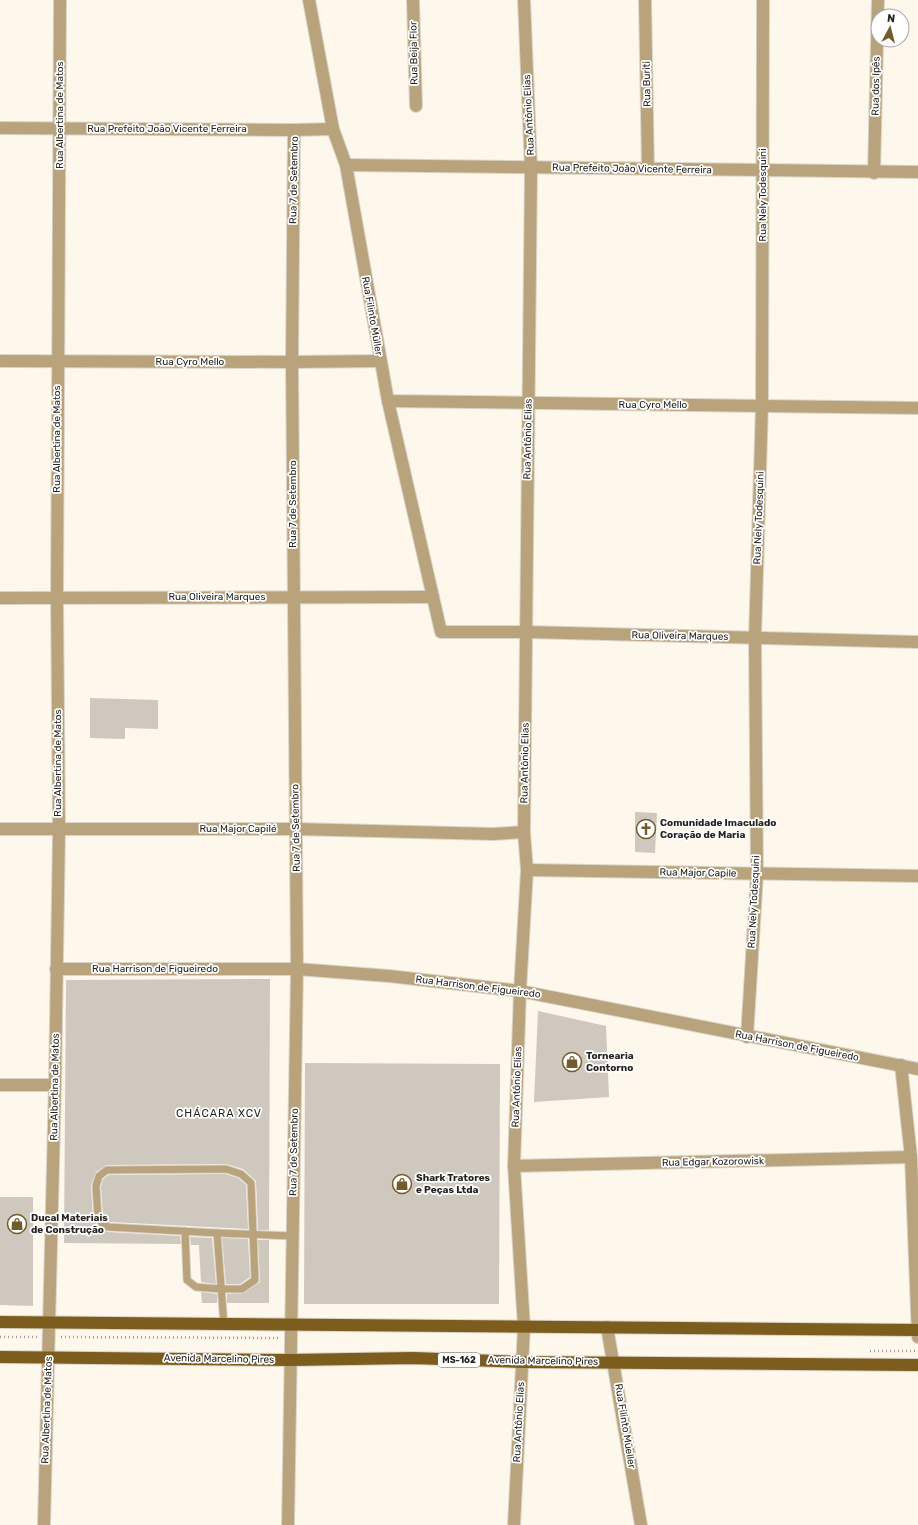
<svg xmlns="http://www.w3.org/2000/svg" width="918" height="1525" font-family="Rubik,sans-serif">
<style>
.building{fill:#cec8be}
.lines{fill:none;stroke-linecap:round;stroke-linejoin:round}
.lane-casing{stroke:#dad5cb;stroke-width:9}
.street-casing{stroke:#dad5cb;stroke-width:14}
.primary-casing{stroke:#dad5cb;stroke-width:14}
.path{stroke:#9f9b93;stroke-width:2.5;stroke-dasharray:1 3;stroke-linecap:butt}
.lane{stroke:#b9a37c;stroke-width:7}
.street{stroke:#b9a37c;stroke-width:12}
.primary{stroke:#7d5d1e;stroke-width:12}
.labels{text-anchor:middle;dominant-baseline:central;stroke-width:3.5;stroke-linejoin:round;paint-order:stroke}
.shield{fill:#fff;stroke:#666562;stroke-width:1}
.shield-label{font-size:9px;font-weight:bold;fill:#25231f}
.street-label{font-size:10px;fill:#25231f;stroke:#fff}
.poi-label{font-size:10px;font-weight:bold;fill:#25231f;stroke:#fff;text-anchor:start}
.neighbourhood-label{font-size:11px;letter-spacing:1px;fill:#25231f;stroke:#fff}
</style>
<rect width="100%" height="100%" fill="#fdf7ec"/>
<!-- building -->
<g class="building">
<path d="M 90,698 L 158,700 L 158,729 L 125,728 L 125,739 L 90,738 Z"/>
<path d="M 635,812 L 657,813 L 655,853 L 635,852 Z"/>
<path d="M 270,979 L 269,1230 L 258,1230 L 256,1181 L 243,1169 L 226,1164 L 107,1165 L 96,1172 L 91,1185 L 93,1218 L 98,1226 L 108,1232 L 180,1236 L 181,1244 L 64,1243 L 66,980 Z"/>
<path d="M 538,1011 L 606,1026 L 609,1097 L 534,1102 Z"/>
<path d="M 305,1063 L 500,1064 L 499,1304 L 304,1304 Z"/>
<path d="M 225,1174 L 238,1178 L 246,1185 L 248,1229 L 110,1222 L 103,1216 L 101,1187 L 103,1179 L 109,1175 Z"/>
<path d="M 0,1197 L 33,1197 L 33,1306 L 0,1305 Z"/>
<path d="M 190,1237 L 212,1238 L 216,1284 L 201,1282 L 199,1245 L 191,1245 Z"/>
<path d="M 222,1238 L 248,1239 L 250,1277 L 240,1284 L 226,1284 Z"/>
<path d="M 258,1240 L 269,1240 L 269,1303 L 227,1303 L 227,1294 L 244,1293 L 260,1282 Z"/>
<path d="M 201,1292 L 217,1294 L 217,1303 L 202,1303 Z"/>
</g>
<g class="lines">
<!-- lane casing -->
<g class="lane-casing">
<g id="lane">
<path d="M 185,1231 L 187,1280 L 196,1287 L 220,1289 L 242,1289 L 255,1280 L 251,1183 L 241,1174 L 226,1169 L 107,1170 L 99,1176 L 96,1186 L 98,1218 L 102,1223 L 108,1227 L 217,1233 L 224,1325"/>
<path d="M 217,1233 L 293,1236"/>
</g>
</g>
<!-- street casing -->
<g class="street-casing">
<g id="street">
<path d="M 309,0 L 333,129 L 346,165 L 388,401 L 441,632 L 527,632 L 918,642"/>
<path d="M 413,0 L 416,106"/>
<path d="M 645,0 L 648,169"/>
<path d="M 0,128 L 294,130 L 333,129"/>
<path d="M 346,165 L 918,172"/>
<path d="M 874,173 L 878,0"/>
<path d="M 0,361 L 292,362 L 380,361"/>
<path d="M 388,401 L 918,408"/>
<path d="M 0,598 L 433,597"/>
<path d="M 0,829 L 296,829 L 493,834 L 524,832"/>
<path d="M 527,870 L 918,876"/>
<path d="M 56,969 L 297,969 L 389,976 L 520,991 L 918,1069"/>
<path d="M 747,1037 L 757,874 L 755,638 L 762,405 L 763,0"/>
<path d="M 901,1065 L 911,1157 L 918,1337"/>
<path d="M 0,1085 L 55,1085"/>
<path d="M 514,1166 L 911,1157"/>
<path d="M 607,1327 L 641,1525"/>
<path d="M 44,1525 L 55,1085 L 59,830 L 57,598 L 60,0"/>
<path d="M 288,1525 L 297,969 L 292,362 L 294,130"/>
<path d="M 514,1525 L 524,1327 L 514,1166 L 520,991 L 527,870 L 524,832 L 531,168 L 524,0"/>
</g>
</g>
<!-- primary casing -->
<g class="primary-casing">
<g id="primary">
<path d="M 0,1322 L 918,1330"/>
<path d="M 0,1357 L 290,1360 L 413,1358 L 522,1362 L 918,1365"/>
</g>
</g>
<!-- path -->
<g class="path">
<path d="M 0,1337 L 38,1337"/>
<path d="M 61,1337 L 280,1338"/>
<path d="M 870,1351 L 918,1351"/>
</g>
<!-- lane -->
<use href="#lane" class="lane"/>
<!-- street -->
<use href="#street" class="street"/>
<!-- primary -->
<use href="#primary" class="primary"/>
</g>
<!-- icons -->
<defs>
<g id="church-ring" transform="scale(1)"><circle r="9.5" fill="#fff" stroke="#745b2c" stroke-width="1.5"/><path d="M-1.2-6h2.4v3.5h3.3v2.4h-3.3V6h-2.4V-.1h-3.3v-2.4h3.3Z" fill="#745b2c"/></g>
<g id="shop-ring" transform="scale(1)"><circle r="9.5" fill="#fff" stroke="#745b2c" stroke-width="1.5"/><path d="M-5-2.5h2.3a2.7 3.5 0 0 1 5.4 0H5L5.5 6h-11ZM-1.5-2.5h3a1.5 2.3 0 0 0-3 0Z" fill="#745b2c"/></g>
</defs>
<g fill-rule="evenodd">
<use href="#church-ring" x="646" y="829"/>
<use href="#shop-ring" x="572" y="1062"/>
<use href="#shop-ring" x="402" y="1184"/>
<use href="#shop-ring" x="17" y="1224"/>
</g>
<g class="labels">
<!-- shield labels -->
<rect class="shield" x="438" y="1353" width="42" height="14" rx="3"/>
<g class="shield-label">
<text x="459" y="1360">MS-162</text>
</g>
<!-- street labels -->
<g class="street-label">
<text transform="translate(414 53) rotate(-91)">Rua Beija Flor</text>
<text transform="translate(647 84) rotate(-91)">Rua Buriti</text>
<text transform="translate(876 86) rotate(-89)">Rua dos Ipês</text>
<text transform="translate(60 115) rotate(-90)">Rua Albertina de Matos</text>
<text transform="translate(529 115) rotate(-93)">Rua Antônio Elias</text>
<text x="167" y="129">Rua Prefeito João Vicente Ferreira</text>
<text transform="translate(632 169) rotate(1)">Rua Prefeito João Vicente Ferreira</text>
<text transform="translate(294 180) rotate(-89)">Rua 7 de Setembro</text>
<text transform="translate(763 195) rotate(-90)">Rua Nely Todesquini</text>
<text transform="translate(372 316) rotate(80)">Rua Filinto Müller</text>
<text x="190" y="362">Rua Cyro Mello</text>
<text x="653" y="405">Rua Cyro Mello</text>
<text transform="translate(57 439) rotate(-90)">Rua Albertina de Matos</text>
<text transform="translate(528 439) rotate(-89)">Rua Antônio Elias</text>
<text transform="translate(293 504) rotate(-90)">Rua 7 de Setembro</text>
<text transform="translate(759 518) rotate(-88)">Rua Nely Todesquini</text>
<text x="217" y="597">Rua Oliveira Marques</text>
<text transform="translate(680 636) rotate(1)">Rua Oliveira Marques</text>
<text transform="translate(58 763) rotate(-90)">Rua Albertina de Matos</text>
<text transform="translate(525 763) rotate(-89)">Rua Antônio Elias</text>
<text transform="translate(296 828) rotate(-91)">Rua 7 de Setembro</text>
<text x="238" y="829">Rua Major Capilé</text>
<text transform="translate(698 873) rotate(1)">Rua Major Capile</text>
<text transform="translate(754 902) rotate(-87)">Rua Nely Todesquini</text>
<text x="155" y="969">Rua Harrison de Figueiredo</text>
<text transform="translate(478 987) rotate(7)">Rua Harrison de Figueiredo</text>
<text transform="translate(797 1046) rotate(11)">Rua Harrison de Figueiredo</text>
<text transform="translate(55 1087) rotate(-89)">Rua Albertina de Matos</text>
<text transform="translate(517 1087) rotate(-88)">Rua Antônio Elias</text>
<text transform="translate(294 1152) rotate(-89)">Rua 7 de Setembro</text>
<text transform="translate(713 1162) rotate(-1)">Rua Edgar Kozorowisk</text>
<text transform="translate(219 1359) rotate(1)">Avenida Marcelino Pires</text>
<text transform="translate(543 1361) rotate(1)">Avenida Marcelino Pires</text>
<text transform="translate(47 1410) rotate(-88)">Rua Albertina de Matos</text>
<text transform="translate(519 1422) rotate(-87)">Rua Antônio Elias</text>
<text transform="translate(625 1426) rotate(81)">Rua Filinto Müeller</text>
</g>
<!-- poi labels -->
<g class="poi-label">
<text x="660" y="823">Comunidade Imaculado<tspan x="660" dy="12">Coração de Maria</tspan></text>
<text x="586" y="1056">Tornearia<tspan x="586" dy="12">Contorno</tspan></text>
<text x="416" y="1178">Shark Tratores<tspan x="416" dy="12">e Peças Ltda</tspan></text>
<text x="31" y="1218">Ducal Materiais<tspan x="31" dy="12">de Construção</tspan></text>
</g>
<!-- neighbourhood labels -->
<g class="neighbourhood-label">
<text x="219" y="1113">CHÁCARA XCV</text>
</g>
</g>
<!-- north arrow -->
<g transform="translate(890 28) rotate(7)"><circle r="19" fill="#ffffff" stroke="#a8a7a5"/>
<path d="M0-3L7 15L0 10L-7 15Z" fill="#745b2c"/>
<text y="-6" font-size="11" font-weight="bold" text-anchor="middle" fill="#25231f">N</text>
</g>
</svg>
